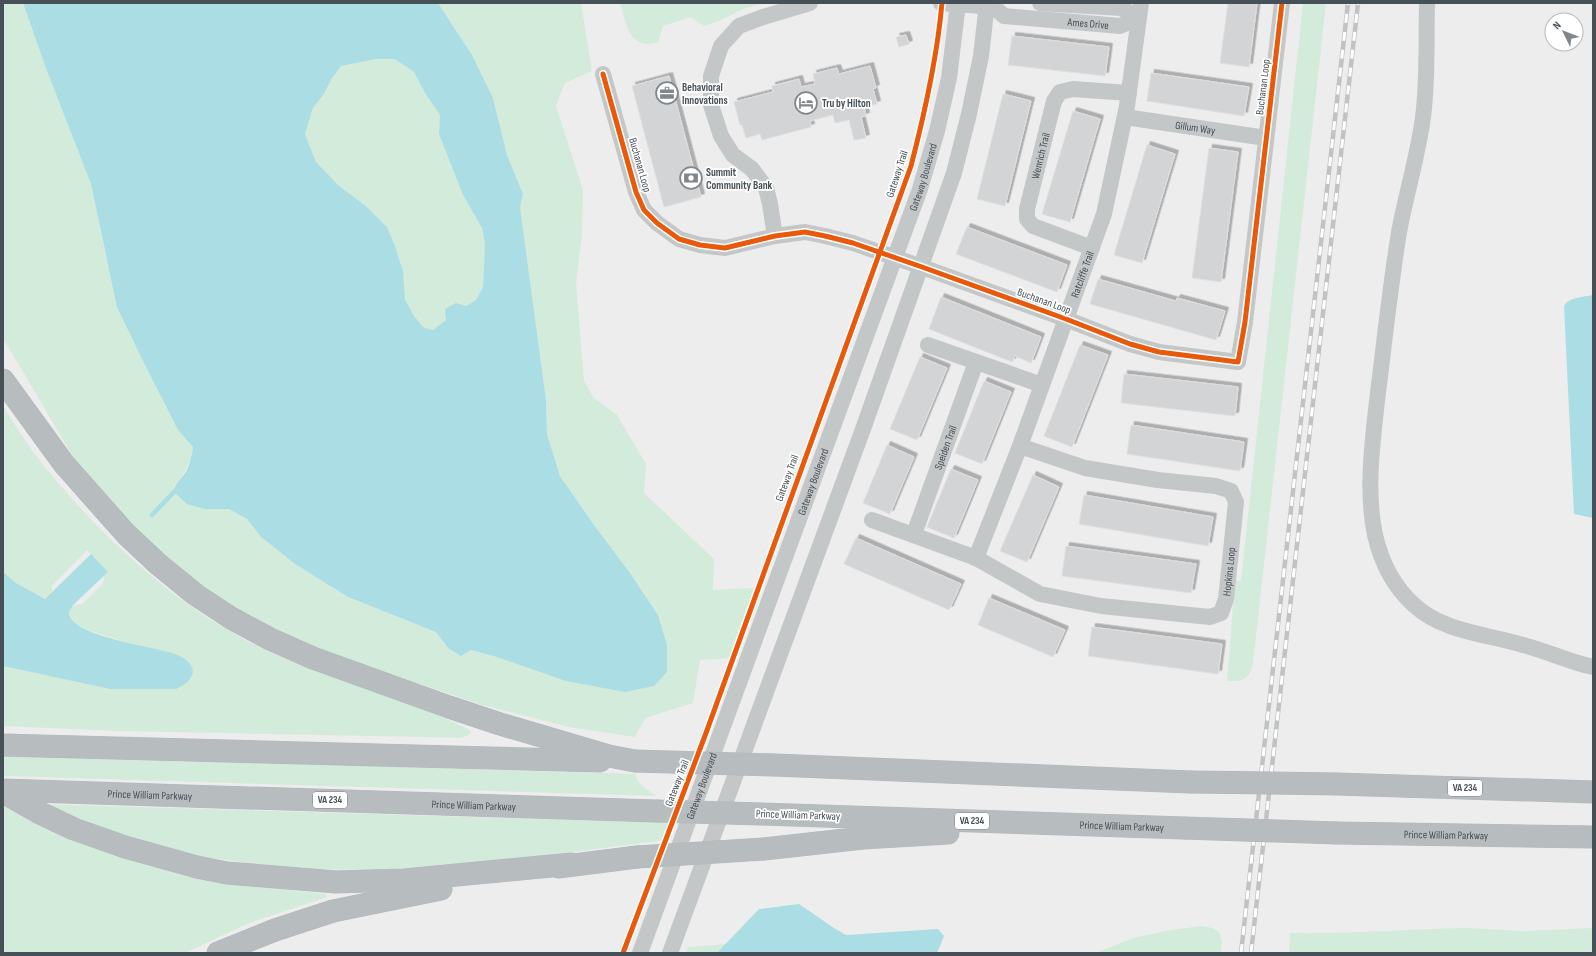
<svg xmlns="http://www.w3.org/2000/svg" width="1596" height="956" font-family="'Sofia Sans Condensed',sans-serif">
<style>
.green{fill:#d3ebda}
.water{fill:#abdde5;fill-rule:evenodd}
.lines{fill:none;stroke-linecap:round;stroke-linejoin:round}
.stream{stroke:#abdde5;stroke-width:4.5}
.building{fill:#d3d4d6;stroke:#dedfe0;filter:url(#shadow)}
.highway-casing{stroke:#b2b7bc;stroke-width:23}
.minor{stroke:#c4c7c8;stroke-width:16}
.highway{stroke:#b7bcbf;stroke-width:22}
.rail-casing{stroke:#c0c2c3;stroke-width:4.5}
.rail{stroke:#fff;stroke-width:3;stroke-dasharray:9;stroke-linecap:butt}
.highway-bridge-casing{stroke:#b2b7bc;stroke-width:23;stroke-linecap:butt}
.highway-bridge{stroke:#b7bcbf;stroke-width:22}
.cycleway-casing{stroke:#fff;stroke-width:8}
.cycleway{stroke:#e8590c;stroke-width:5}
.labels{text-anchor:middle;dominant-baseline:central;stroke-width:3.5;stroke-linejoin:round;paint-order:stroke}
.shield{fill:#fff;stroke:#7e8489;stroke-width:1}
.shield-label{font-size:10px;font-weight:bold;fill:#465057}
.street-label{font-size:11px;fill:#465057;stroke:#fff}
.poi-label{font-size:11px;font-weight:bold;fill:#465057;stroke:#fff;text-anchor:start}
</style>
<defs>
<filter id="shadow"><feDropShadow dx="3.5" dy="-3.5" stdDeviation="0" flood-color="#0004"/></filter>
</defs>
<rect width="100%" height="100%" fill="#ededed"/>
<!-- green -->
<g class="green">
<path d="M 3,3 L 23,3 L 47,71 L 91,184 L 107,261 L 145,365 L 178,430 L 193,447 C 191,463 184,474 174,487 L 205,509 L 229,509 L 247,519 L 261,537 L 295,564 L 348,597 L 436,632 L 448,648 L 461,656 L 471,650 L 497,657 L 667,672 L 667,645 L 658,615 L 630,573 L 594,525 L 560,476 L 547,434 L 546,400 L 520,207 L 523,194 L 507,155 L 493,98 L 472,55 L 438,3 L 581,3 L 592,71 L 565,83 L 556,106 L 583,190 L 582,234 L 576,283 L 584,381 L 594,398 L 617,415 L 646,464 L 644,493 L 714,559 L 713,590 L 754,588 L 731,658 L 700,660 L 693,703 L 645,718 L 635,737 L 569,727 L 482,705 L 323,651 L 264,627 L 210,593 L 154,552 L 78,465 L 3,338 Z"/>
<path d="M 620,3 L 765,3 L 743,9 L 719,21 L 704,26 L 691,17 L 663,26 L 658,42 C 629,51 626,23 620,3 Z"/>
<path d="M 1303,3 L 1326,3 L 1253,664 C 1248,681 1244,681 1227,681 L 1235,581 L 1241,581 Z"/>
<path d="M 376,59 L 395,59 L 414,72 L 425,93 L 440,115 L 439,134 L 463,195 L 482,228 L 485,244 L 483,287 L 476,300 L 433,330 L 423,327 L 414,316 L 405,298 L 403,271 L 395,246 L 387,227 L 367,207 L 338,185 L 316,162 L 305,134 L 313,108 L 324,94 L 332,78 L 341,66 Z"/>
<path d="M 3,406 C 18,429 32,453 50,473 C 107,543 186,614 268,651 C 317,673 368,689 418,707 C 435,713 452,722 468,729 L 471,732 L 469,735 L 460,738 L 427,737 L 119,731 L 3,726 L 3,666 L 110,689 L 176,689 L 177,655 L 132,644 L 90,631 L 75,624 L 71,620 L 69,612 L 73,605 L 82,604 L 103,583 L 104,576 L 108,572 L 87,550 L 52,586 L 52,592 L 45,599 L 16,583 L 3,572 Z"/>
<path d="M 3,755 L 635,774 C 639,785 647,790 657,796 L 3,776 Z"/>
<path d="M 3,803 L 671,823 L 666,840 L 541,856 L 382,870 L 289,869 L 205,857 L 156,845 L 223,882 L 325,894 L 327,897 L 249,923 L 185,953 L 3,953 Z"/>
<path d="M 1202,926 L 1212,928 L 1219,932 L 1222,941 L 1221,953 L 1096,953 L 1133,938 L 1171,930 Z"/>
<path d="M 1467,928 L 1524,931 L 1593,928 L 1593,953 L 1289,953 L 1290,933 C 1349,934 1408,929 1467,928 Z"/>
<path d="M 740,943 L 755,953 L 686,953 L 688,947 Z"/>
</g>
<!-- water -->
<g class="water">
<path d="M 23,3 L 438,3 L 472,55 L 493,98 L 507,155 L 523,194 L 520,207 L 546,400 L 547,434 L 560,476 L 594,525 L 630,573 L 658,615 L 667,645 L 667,672 L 654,686 L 625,692 L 566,681 L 497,657 L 471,650 L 461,656 L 448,648 L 436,632 L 348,597 L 295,564 L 261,537 L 247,519 L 229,509 L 205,509 L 187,504 L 174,492 C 174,483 183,478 187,470 C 190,462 192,455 193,447 L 178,430 L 145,365 L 117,307 L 91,184 L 47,71 ZM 376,59 L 395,59 L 414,72 L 425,93 L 440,115 L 439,134 L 463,195 L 482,228 L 485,244 L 483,287 L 476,300 L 466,306 L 456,303 L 445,309 L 446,320 L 433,330 L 423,327 L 414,316 L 405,299 L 403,271 L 395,246 L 387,227 L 367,207 L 338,185 L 316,162 L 305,134 L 313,108 L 324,94 L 332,78 L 341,66 Z"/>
<path d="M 1593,295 L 1593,518 L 1574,514 L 1564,306 C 1569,297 1584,297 1593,295 Z"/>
<path d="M 91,554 L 108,572 L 73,605 L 69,612 C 68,637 160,647 178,655 C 200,666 196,680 176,689 L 110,689 L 3,666 L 3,572 L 16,583 L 45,599 Z"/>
<path d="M 799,904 L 834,928 L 846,935 L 938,929 L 944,936 L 937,953 L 717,953 L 759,909 Z"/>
</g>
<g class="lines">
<!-- stream -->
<path class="stream" d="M 152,515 L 174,492"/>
</g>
<!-- building -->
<g class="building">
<path d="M 1228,3 L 1257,3 L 1249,67 L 1220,63 Z"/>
<path d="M 906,35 L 909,44 L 899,47 L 896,37 Z"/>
<path d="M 1012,36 L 1109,47 L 1105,76 L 1008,65 Z"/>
<path d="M 870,66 L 876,88 L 873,89 L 877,104 L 864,107 L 866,116 L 861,117 L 866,138 L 854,140 L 849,120 L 835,123 L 833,115 L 810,121 L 811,127 L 762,140 L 760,134 L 746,138 L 742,125 L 740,125 L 734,102 L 773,92 L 772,86 L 799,79 L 801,87 L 815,84 L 813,74 L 837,68 L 839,74 Z"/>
<path d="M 1151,73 L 1249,87 L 1244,116 L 1147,101 Z"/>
<path d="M 669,76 L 701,197 L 664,207 L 632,86 Z"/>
<path d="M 1003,94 L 1031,101 L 1005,206 L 977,199 Z"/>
<path d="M 1073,111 L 1100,119 L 1070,222 L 1042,214 Z"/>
<path d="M 1147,145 L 1175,154 L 1142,263 L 1114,255 Z"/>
<path d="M 1209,148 L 1238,152 L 1221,282 L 1192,278 Z"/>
<path d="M 967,227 L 1067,265 L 1057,292 L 956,254 Z"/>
<path d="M 1098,279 L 1176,301 L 1177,298 L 1225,311 L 1216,340 L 1090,304 Z"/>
<path d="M 941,297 L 1041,337 L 1031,363 L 1015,356 L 1012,362 L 929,329 Z"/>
<path d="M 1080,345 L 1108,355 L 1072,447 L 1044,436 Z"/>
<path d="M 920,357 L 947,368 L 917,440 L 890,429 Z"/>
<path d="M 1124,374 L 1238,387 L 1235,416 L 1121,403 Z"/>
<path d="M 984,381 L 1011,392 L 982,464 L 955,453 Z"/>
<path d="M 1131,425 L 1244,442 L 1240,471 L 1127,454 Z"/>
<path d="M 887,445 L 914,457 L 890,514 L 863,503 Z"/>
<path d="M 951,469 L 978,480 L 954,538 L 927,527 Z"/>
<path d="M 1033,475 L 1059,487 L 1027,562 L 1000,551 Z"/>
<path d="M 1084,495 L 1213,517 L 1208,546 L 1079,524 Z"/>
<path d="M 856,538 L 961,584 L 949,610 L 844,564 Z"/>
<path d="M 1066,546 L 1196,564 L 1191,593 L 1062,576 Z"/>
<path d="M 989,598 L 1065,630 L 1053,657 L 978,625 Z"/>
<path d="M 1092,627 L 1222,644 L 1218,674 L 1088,656 Z"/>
</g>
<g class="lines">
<!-- highway casing -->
<g class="highway-casing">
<g id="highway">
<path d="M 3,380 L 64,464 L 126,534 L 158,564 L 196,595 L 231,618 L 270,639 L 313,658 L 449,707 L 500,724 L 609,756 L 635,761"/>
<path d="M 3,745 L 600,761"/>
<path d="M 775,765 L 1190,782"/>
<path d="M 1337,784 L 1593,792"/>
<path id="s8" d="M 3,790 L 656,811"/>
<path d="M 3,792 L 38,812 L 74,829 L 125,847 L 197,867 L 227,873 L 336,882 L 404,880 L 572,864"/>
<path id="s9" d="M 761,814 L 1184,828"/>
<path id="s10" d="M 1337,833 L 1593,837"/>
<path d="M 764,849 L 863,838 L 948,833"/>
<path d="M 558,867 L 637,857"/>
<path d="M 218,953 L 275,930 L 333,911 L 441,889"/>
</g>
</g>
<!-- minor -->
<g class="minor">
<path d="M 941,3 L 994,7"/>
<path d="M 1427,3 C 1426,41 1428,79 1423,117 C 1418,156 1406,194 1399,232 C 1390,288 1384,345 1377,401 C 1372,445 1366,492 1375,535 C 1381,561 1394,587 1414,605 C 1443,632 1487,634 1523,645 C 1547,651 1569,662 1593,667"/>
<path id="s1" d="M 994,7 L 1004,16 L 1120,26 L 1139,18 L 1121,8 L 1040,3"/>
<path d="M 603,74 L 636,192 L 644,210 L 657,223 L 679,239 L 700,245 L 725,248 L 775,236 L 805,232 L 825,236 L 853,243 L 922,267 L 1066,319 L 1130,344 L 1159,352 L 1238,362 L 1245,322 L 1282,3"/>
<path id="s2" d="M 1125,117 L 1266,138"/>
<path d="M 775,236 L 770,204 L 766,188 L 752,169 L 733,155 L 721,136 L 711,105 L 711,76 L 721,46 L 739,26 L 763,17 L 810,3"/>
<path id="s3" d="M 1092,248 L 1033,226 L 1027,219 L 1027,209 L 1054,101 L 1060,92 L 1073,89 L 1129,93"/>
<path d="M 928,345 L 1042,385"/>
<path id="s4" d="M 872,520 L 976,558 L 1040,594 L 1101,606 L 1210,617 L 1221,613 L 1226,599 L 1236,502 L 1231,491 L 1216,486 L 1158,480 L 1085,468 L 1020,446"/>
<path id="s5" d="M 914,534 L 976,362"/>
<path id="s6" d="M 976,558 L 1020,446 L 1104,214 L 1127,106 L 1141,3"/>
<path id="s7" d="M 640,953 L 920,189 L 937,131 L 949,78 L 958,3"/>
<path d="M 670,953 L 863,429 L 954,173 L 969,114 L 981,56 L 987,3"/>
</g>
<!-- highway -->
<use href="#highway" class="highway"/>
<!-- rail casing -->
<g class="rail-casing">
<g id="rail">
<path d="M 1241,953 L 1348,3"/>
<path d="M 1251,953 L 1358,3"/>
</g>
</g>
<!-- rail -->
<use href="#rail" class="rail"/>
<!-- highway-bridge casing -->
<g class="highway-bridge-casing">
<g id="highway-bridge">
<path d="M 635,761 L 775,765"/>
<path d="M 1190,782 L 1337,784"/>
<path d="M 656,811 L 761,814"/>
<path d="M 1184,828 L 1337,833"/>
<path d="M 637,857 L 764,849"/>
</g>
</g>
<!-- highway-bridge -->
<use href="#highway-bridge" class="highway-bridge"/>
<!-- cycleway casing -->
<g class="cycleway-casing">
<g id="cycleway">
<path d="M 603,74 L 636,192 L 644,210 L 657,223 L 679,239 L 700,245 L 725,248 L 775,236 L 805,232 L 825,236 L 853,243 L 922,267 L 1066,319 L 1130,344 L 1159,352 L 1238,362 L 1245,322 L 1282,3"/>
<path d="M 623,953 L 706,733 L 911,166 C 925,112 937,59 942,3"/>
</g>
</g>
<!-- cycleway -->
<use href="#cycleway" class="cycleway"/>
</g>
<!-- icons -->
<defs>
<g id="office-ring" transform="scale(1.15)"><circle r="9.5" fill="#fff" stroke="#80878c" stroke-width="1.5"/><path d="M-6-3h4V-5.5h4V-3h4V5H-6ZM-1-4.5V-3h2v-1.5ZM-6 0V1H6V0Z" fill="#80878c"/></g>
<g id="hotel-ring" transform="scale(1.15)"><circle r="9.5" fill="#fff" stroke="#80878c" stroke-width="1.5"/><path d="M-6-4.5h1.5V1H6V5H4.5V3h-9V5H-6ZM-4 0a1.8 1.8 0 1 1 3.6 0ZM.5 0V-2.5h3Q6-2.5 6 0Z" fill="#80878c"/></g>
<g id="bank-ring" transform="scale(1.15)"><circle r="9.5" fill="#fff" stroke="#80878c" stroke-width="1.5"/><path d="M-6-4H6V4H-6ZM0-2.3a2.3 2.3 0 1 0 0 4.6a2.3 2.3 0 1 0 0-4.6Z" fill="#80878c"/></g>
</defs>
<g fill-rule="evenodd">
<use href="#office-ring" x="667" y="93"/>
<use href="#hotel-ring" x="806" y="103"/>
<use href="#bank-ring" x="691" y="178"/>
</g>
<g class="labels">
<!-- shield labels -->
<g class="shield">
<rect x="1448" y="780" width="34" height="16" rx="3"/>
<rect x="313" y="792" width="34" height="16" rx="3"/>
<rect x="955" y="813" width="34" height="16" rx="3"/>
</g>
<g class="shield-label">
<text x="1465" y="788">VA 234</text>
<text x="330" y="800">VA 234</text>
<text x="972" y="821">VA 234</text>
</g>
<!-- street labels -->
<g class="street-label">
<text stroke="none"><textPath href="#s1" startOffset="98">Ames Drive</textPath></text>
<text transform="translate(1263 87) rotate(-83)">Buchanan Loop</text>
<text stroke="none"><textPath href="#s2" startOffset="71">Gillum Way</textPath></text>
<text stroke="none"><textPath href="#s3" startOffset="137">Wenrich Trail</textPath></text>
<text transform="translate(640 165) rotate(74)">Buchanan Loop</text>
<text transform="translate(897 174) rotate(-72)">Gateway Trail</text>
<text stroke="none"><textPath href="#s7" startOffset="826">Gateway Boulevard</textPath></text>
<text stroke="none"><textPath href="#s6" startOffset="303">Ratcliffe Trail</textPath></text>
<text transform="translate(1044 301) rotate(20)">Buchanan Loop</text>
<text stroke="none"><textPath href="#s5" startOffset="92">Speiden Trail</textPath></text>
<text transform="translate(787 478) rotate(-70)">Gateway Trail</text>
<text stroke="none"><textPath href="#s7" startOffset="502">Gateway Boulevard</textPath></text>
<text stroke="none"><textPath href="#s4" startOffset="410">Hopkins Loop</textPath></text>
<text transform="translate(677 783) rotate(-69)">Gateway Trail</text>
<text stroke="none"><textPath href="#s7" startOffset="178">Gateway Boulevard</textPath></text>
<text stroke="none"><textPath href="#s8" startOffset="147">Prince William Parkway</textPath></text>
<text stroke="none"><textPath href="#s8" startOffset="471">Prince William Parkway</textPath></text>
<text transform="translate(798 815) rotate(2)">Prince William Parkway</text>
<text stroke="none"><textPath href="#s9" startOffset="361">Prince William Parkway</textPath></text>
<text stroke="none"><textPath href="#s10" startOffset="109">Prince William Parkway</textPath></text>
</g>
<!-- poi labels -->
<g class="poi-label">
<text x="682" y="87">Behavioral<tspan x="682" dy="13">Innovations</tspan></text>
<text x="822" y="103">Tru by Hilton</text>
<text x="706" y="172">Summit<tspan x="706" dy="13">Community Bank</tspan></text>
</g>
</g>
<!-- border -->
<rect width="1596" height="956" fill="none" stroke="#465057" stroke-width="8"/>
<!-- north arrow -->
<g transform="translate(1564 32) rotate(313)"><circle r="19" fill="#ffffff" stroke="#b5b9bc"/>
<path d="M0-3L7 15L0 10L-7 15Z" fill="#80878c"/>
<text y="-6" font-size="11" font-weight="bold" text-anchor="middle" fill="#465057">N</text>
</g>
</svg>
